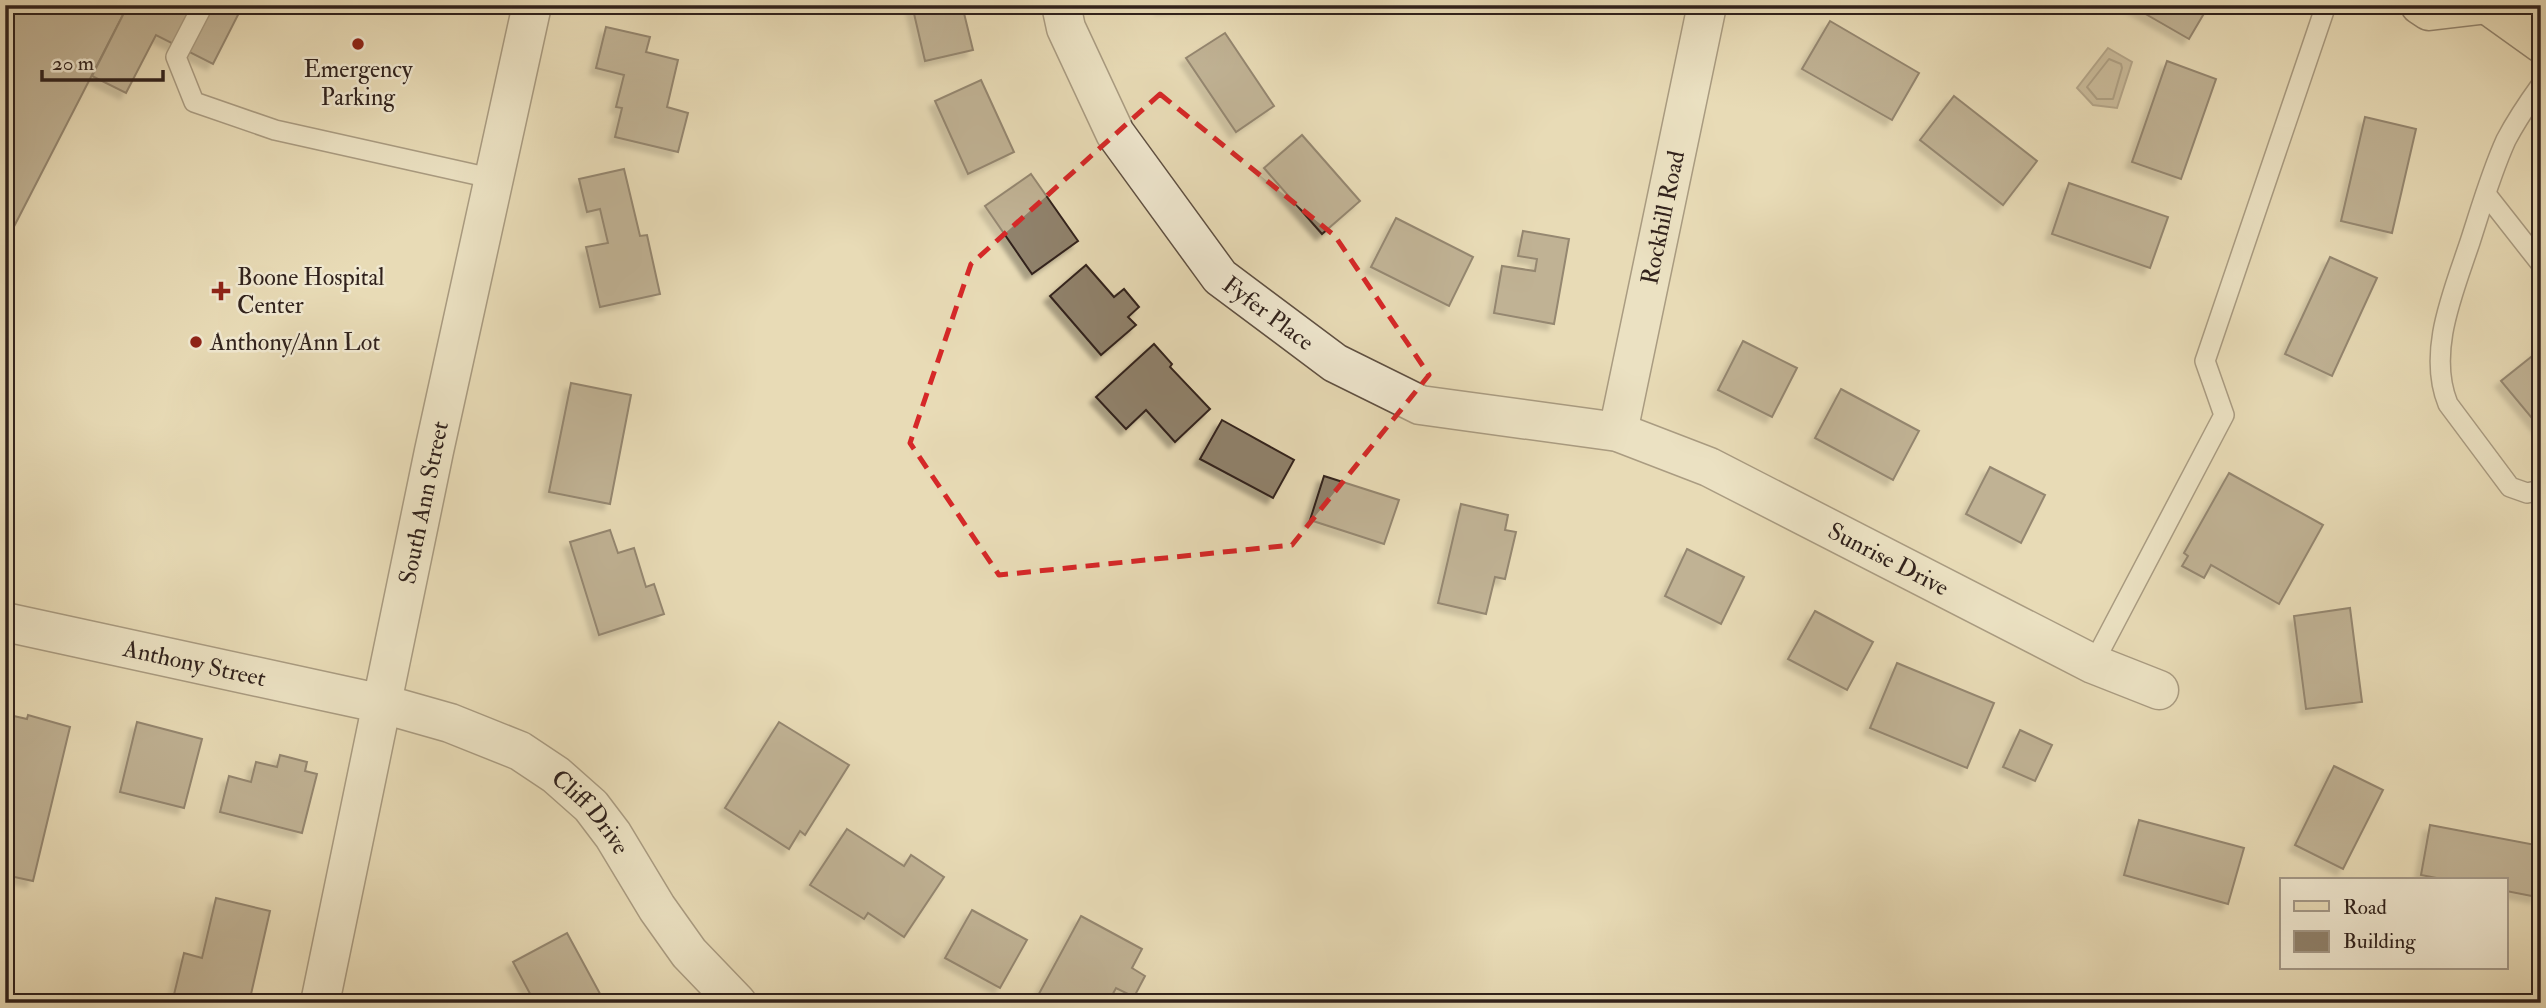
<svg xmlns="http://www.w3.org/2000/svg" width="2546" height="1008" font-family="'IM FELL Double Pica',serif">
<style>
.water{fill:#aa9c82;stroke:#7a6b59;stroke-width:2}
.lines{fill:none;stroke-linecap:round;stroke-linejoin:round}
.shore{stroke:#6e5f4f;stroke-width:2}
.building{fill:#90826c;stroke:#31221c;stroke-width:2;filter:url(#shadow)}
.service-casing{stroke:#5f5042;stroke-width:22}
.minor-casing{stroke:#5f5042;stroke-width:41}
.secondary-casing{stroke:#31221c;stroke-width:41}
.primary-casing{stroke:#31221c;stroke-width:41}
.service{stroke:#f0e8d0;stroke-width:19}
.minor{stroke:#f0e8d0;stroke-width:38}
.secondary{stroke:#f0e8d0;stroke-width:38}
.primary{stroke:#e8dbb6;stroke-width:38}
.marked{fill:none;stroke:#d62828;stroke-width:5;stroke-dasharray:14 9;stroke-linejoin:round}
.poi-dot{fill:#8f2418;stroke:#f0e8d0;stroke-width:2.5}
.labels{text-anchor:middle;dominant-baseline:central;stroke-width:5;stroke-linejoin:round;paint-order:stroke}
.poi-label{font-size:24px;fill:#31221c;stroke:#f0e8d0;text-anchor:start}
.street-label{font-size:24px;fill:#31221c;stroke:#f0e8d0}
</style>
<defs>
<filter id="shadow"><feDropShadow dx="-6" dy="6" stdDeviation="2" flood-color="#0004"/></filter>
</defs>
<rect width="100%" height="100%" fill="#e8dbb6"/>
<filter id="stains"><feTurbulence type="fractalNoise" baseFrequency=".00286" numOctaves="4"/><feColorMatrix values="0 0 0 0 .2 0 0 0 0 .09 0 0 0 0 .02 0 0 0 .5 -.17"/></filter>
<radialGradient id="worn" r=".72"><stop offset=".6" stop-color="#630" stop-opacity="0"/><stop offset="1" stop-color="#630" stop-opacity=".3"/></radialGradient>
<!-- water -->
<path class="water" d="M 2108,48 L 2132,62 L 2117,108 L 2093,105 L 2077,88 Z"/>
<g class="lines">
<!-- shore -->
<path class="shore" d="M 2109,59 L 2121,64 L 2122,68 L 2113,99 L 2097,99 L 2087,87 Z"/>
</g>
<!-- building -->
<g class="building">
<path d="M 5,5 L 128,5 L 5,244 Z"/>
<path d="M 128,5 L 243,5 L 213,64 L 156,35 L 126,93 L 92,76 Z"/>
<path d="M 912,5 L 962,5 L 973,50 L 925,61 Z"/>
<path d="M 1161,5 L 1210,5 L 1210,6 L 1161,8 Z"/>
<path d="M 2130,5 L 2209,5 L 2189,39 Z"/>
<path d="M 1830,21 L 1919,73 L 1892,120 L 1802,69 Z"/>
<path d="M 606,27 L 650,37 L 646,52 L 678,60 L 667,107 L 688,113 L 678,152 L 615,137 L 622,108 L 616,107 L 624,75 L 596,68 Z"/>
<path d="M 1225,33 L 1274,106 L 1236,132 L 1186,58 Z"/>
<path d="M 2167,61 L 2216,79 L 2181,179 L 2132,162 Z"/>
<path d="M 981,80 L 1014,152 L 968,174 L 935,101 Z"/>
<path d="M 1954,96 L 2037,161 L 2003,205 L 1920,140 Z"/>
<path d="M 2365,117 L 2416,129 L 2392,233 L 2341,221 Z"/>
<path d="M 1302,135 L 1360,201 L 1322,234 L 1264,168 Z"/>
<path d="M 624,169 L 640,236 L 647,235 L 660,294 L 600,307 L 586,247 L 608,243 L 600,209 L 587,212 L 579,179 Z"/>
<path d="M 1031,174 L 1078,241 L 1032,274 L 985,206 Z"/>
<path d="M 2069,183 L 2168,217 L 2150,268 L 2052,234 Z"/>
<path d="M 1396,218 L 1473,257 L 1449,306 L 1371,267 Z"/>
<path d="M 1523,231 L 1569,239 L 1554,324 L 1494,313 L 1502,266 L 1535,271 L 1537,259 L 1518,256 Z"/>
<path d="M 2330,257 L 2377,278 L 2332,376 L 2285,354 Z"/>
<path d="M 1086,265 L 1114,297 L 1124,289 L 1139,307 L 1128,317 L 1136,325 L 1101,355 L 1050,296 Z"/>
<path d="M 1743,341 L 1797,368 L 1772,417 L 1718,390 Z"/>
<path d="M 1154,344 L 1172,364 L 1170,367 L 1210,409 L 1175,442 L 1146,410 L 1126,429 L 1096,397 Z"/>
<path d="M 2541,349 L 2541,429 L 2501,381 Z"/>
<path d="M 571,383 L 631,395 L 610,504 L 549,492 Z"/>
<path d="M 1841,389 L 1919,431 L 1893,480 L 1815,438 Z"/>
<path d="M 1222,420 L 1294,460 L 1273,498 L 1200,459 Z"/>
<path d="M 1990,467 L 2045,495 L 2021,543 L 1966,514 Z"/>
<path d="M 2229,473 L 2323,525 L 2279,604 L 2211,565 L 2204,578 L 2182,566 L 2188,556 L 2184,553 Z"/>
<path d="M 1324,476 L 1399,500 L 1384,544 L 1310,520 Z"/>
<path d="M 1461,504 L 1508,515 L 1505,530 L 1516,532 L 1505,579 L 1495,577 L 1486,614 L 1438,603 Z"/>
<path d="M 610,530 L 618,553 L 634,548 L 646,587 L 654,584 L 664,614 L 599,635 L 570,542 Z"/>
<path d="M 1687,549 L 1744,577 L 1721,624 L 1665,596 Z"/>
<path d="M 2350,608 L 2362,702 L 2306,709 L 2294,616 Z"/>
<path d="M 1815,611 L 1873,642 L 1847,690 L 1788,659 Z"/>
<path d="M 1897,663 L 1994,703 L 1967,768 L 1870,728 Z"/>
<path d="M 5,714 L 27,719 L 28,715 L 70,727 L 33,881 L 5,875 Z"/>
<path d="M 137,722 L 202,739 L 184,808 L 120,792 Z"/>
<path d="M 779,722 L 849,765 L 805,835 L 800,831 L 789,849 L 725,808 Z"/>
<path d="M 2020,730 L 2052,745 L 2035,781 L 2003,767 Z"/>
<path d="M 280,755 L 307,762 L 305,771 L 317,774 L 302,833 L 220,812 L 229,776 L 251,782 L 256,762 L 277,767 Z"/>
<path d="M 2334,766 L 2383,790 L 2343,869 L 2295,845 Z"/>
<path d="M 2139,820 L 2244,848 L 2228,904 L 2124,875 Z"/>
<path d="M 2430,825 L 2541,846 L 2541,876 L 2537,897 L 2506,891 L 2506,880 L 2447,880 L 2421,875 Z"/>
<path d="M 847,829 L 904,866 L 911,855 L 944,877 L 904,937 L 868,913 L 864,919 L 810,885 Z"/>
<path d="M 216,898 L 270,911 L 249,1003 L 172,1003 L 184,953 L 202,958 Z"/>
<path d="M 972,910 L 1027,940 L 1000,988 L 945,958 Z"/>
<path d="M 1081,916 L 1142,949 L 1132,968 L 1145,976 L 1134,997 L 1116,988 L 1108,1003 L 1034,1003 Z"/>
<path d="M 567,933 L 605,1003 L 535,1003 L 513,962 Z"/>
</g>
<g class="lines">
<!-- service casing -->
<g class="service-casing">
<g id="service">
<path d="M 203,5 L 176,57 L 194,102 L 275,130 L 495,179"/>
<path d="M 2541,85 C 2528,103 2516,121 2506,140 C 2491,173 2481,208 2470,242 C 2453,293 2427,352 2448,404 L 2510,487 L 2527,493 L 2541,490"/>
<path d="M 2486,194 L 2541,264"/>
<path d="M 2093,664 L 2224,415 L 2205,361 L 2326,5"/>
</g>
</g>
<!-- minor casing -->
<g class="minor-casing">
<g id="minor">
<path id="s1" d="M 1061,5 L 1066,28 L 1115,133 L 1220,277 L 1335,363 L 1420,405 L 1618,432 L 1709,467 L 2093,664 L 2159,690"/>
<path id="s2" d="M 1618,432 L 1707,5"/>
<path id="s3" d="M 5,622 L 383,704 L 450,723 L 520,751 L 556,775 L 591,806 L 613,835 L 657,908 L 689,953 L 737,1003"/>
<path id="s4" d="M 320,1003 L 434,451 L 532,5"/>
</g>
</g>
<!-- secondary casing -->
<g class="secondary-casing">
<path id="secondary" d="M 2538,5 L 2541,12"/>
</g>
<!-- primary casing -->
<g class="primary-casing">
<g id="primary">
<path d="M 2420,5 L 2429,11 L 2480,5"/>
<path d="M 2488,5 L 2541,43"/>
</g>
</g>
<!-- service -->
<use href="#service" class="service"/>
<!-- minor -->
<use href="#minor" class="minor"/>
<!-- secondary -->
<use href="#secondary" class="secondary"/>
<!-- primary -->
<use href="#primary" class="primary"/>
</g>
<!-- marked area -->
<path d="M0 0H2546V1008H0ZM 1160,94 L 1335,236 L 1429,375 L 1292,545 L 999,575 L 910,443 L 971,264 Z" fill="#e8dbb6" fill-opacity=".55" fill-rule="evenodd"/>
<path class="marked" d="M 1160,94 L 1335,236 L 1429,375 L 1292,545 L 999,575 L 910,443 L 971,264 Z"/>
<!-- markers -->
<g class="poi-dot">
<circle cx="358" cy="44" r="7"/>
<path d="M217.5 280.5h7v7h7v7h-7v7h-7v-7h-7v-7h7z"/>
<circle cx="196" cy="342" r="7"/>
</g>
<g class="labels">
<!-- poi labels -->
<g class="poi-label">
<text x="358" y="69" text-anchor="middle">Emergency<tspan x="358" dy="28">Parking</tspan></text>
<text x="237" y="277">Boone Hospital<tspan x="237" dy="28">Center</tspan></text>
<text x="210" y="342">Anthony/Ann Lot</text>
</g>
<!-- street labels -->
<g class="street-label">
<text stroke="none"><textPath href="#s2" startOffset="219">Rockhill Road</textPath></text>
<text stroke="none"><textPath href="#s1" startOffset="378">Fyfer Place</textPath></text>
<text stroke="none"><textPath href="#s4" startOffset="511">South Ann Street</textPath></text>
<text stroke="none"><textPath href="#s1" startOffset="1055">Sunrise Drive</textPath></text>
<text stroke="none"><textPath href="#s3" startOffset="194">Anthony Street</textPath></text>
<text stroke="none"><textPath href="#s3" startOffset="626">Cliff Drive</textPath></text>
</g>
</g>
<!-- margin -->
<rect width="2546" height="1008" fill="none" stroke="#e8dbb6" stroke-width="28"/>
<rect x="7" y="7" width="2532" height="994" fill="none" stroke="#31221c" stroke-width="3.5"/>
<rect x="14" y="14" width="2518" height="980" fill="none" stroke="#31221c" stroke-width="2"/>
<!-- legend -->
<rect x="2280" y="878" width="228" height="91" fill="#f0e8d0" stroke="#a49988" stroke-width="2"/>
<rect x="2294" y="901" width="35" height="10" fill="#e8dbb6" stroke="#a49988" stroke-width="2"/>
<text x="2343" y="914" font-size="21" fill="#31221c">Road</text>
<rect x="2294" y="931" width="35" height="21" fill="#90826c" stroke="#a49988" stroke-width="2"/>
<text x="2343" y="948" font-size="21" fill="#31221c">Building</text>
<!-- scale -->
<path d="M42 70v10h121v-10" fill="none" stroke="#31221c" stroke-width="3.5"/>
<text x="52" y="70" font-size="21" fill="#31221c" stroke="#f0e8d0" stroke-width="5" paint-order="stroke">20 m</text>
<rect width="100%" height="100%" filter="url(#stains)"/>
<rect width="100%" height="100%" fill="url(#worn)"/>
</svg>
